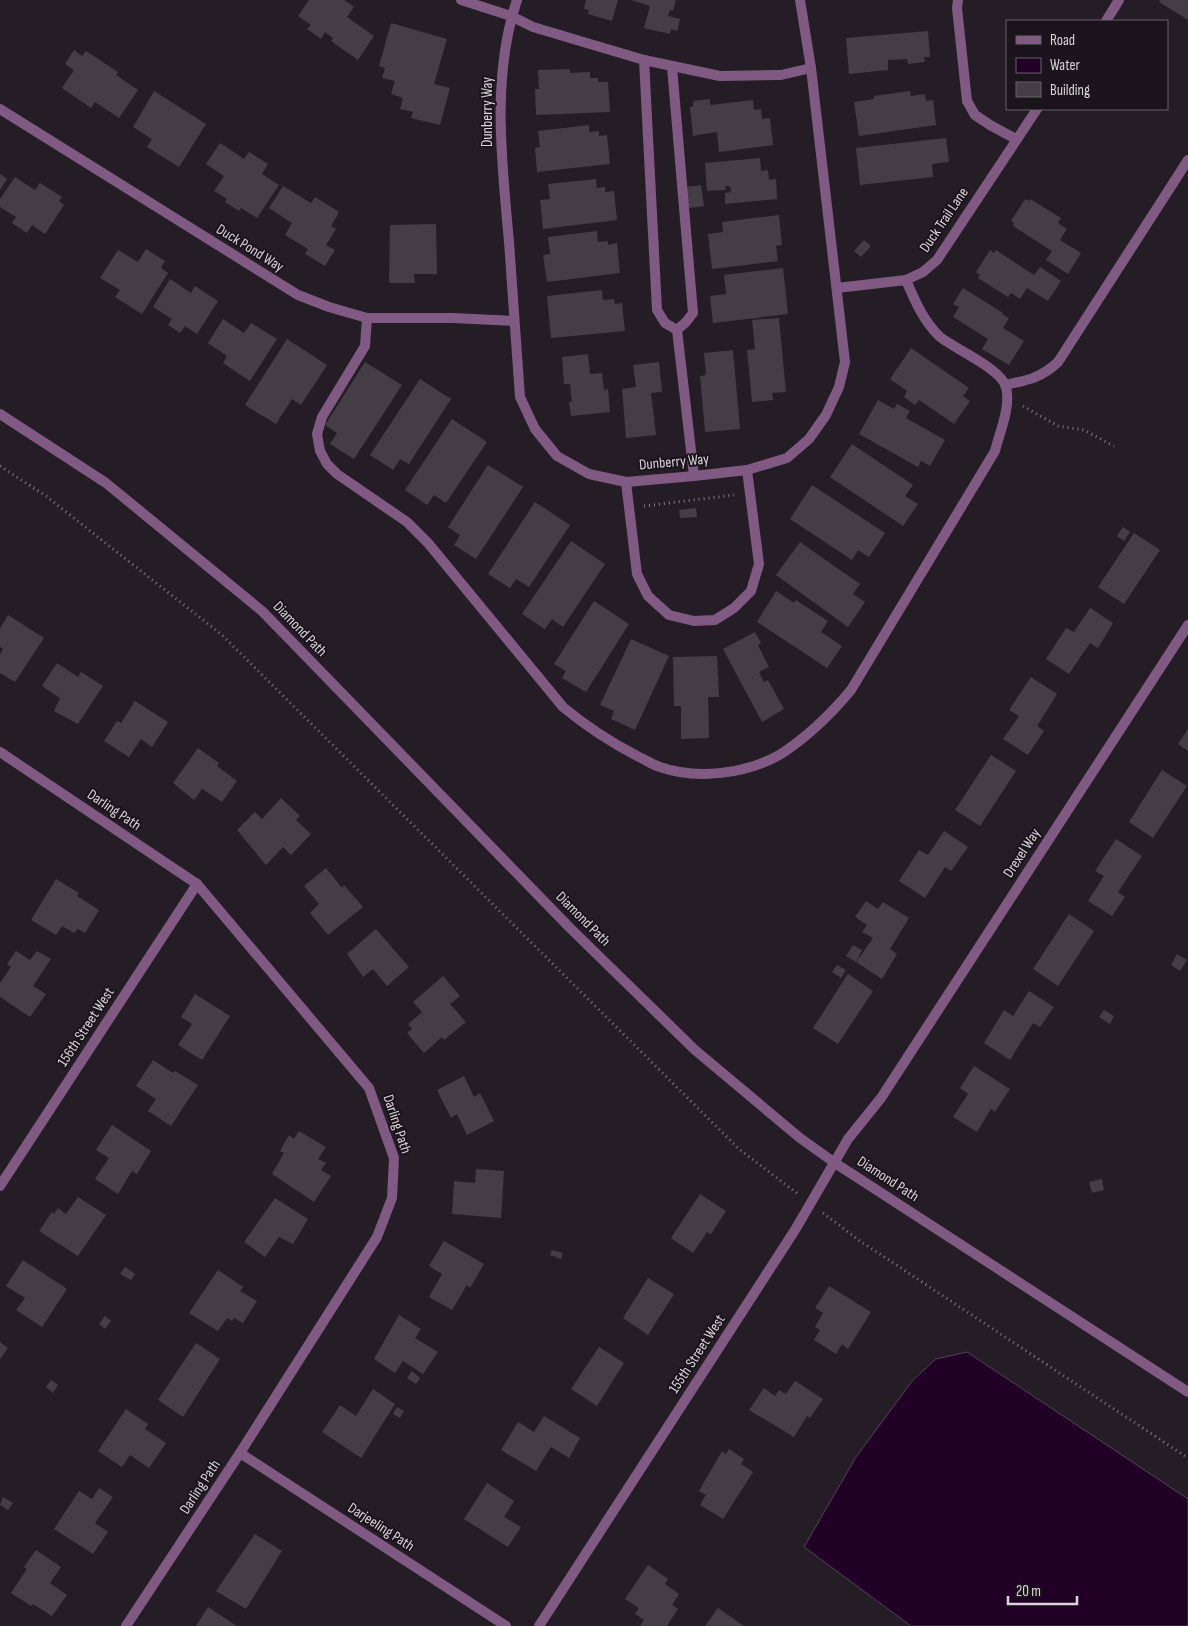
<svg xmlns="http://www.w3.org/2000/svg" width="1188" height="1626" font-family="'Sofia Sans Condensed',sans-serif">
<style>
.water{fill:#210025;stroke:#58405c}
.building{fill:#453d46}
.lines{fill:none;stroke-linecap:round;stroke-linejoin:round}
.path{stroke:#817a82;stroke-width:3;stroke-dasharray:1 4;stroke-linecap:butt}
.service{stroke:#805a83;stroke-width:10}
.minor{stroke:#805a83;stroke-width:10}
.tertiary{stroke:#805a83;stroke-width:10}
.labels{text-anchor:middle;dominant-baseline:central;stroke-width:4;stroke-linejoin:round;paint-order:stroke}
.street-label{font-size:15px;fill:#dad5db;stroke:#1b141c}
</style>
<rect width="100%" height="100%" fill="#251d26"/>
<!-- water -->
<path class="water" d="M 967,1352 L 1188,1499 L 1188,1626 L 911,1626 L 804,1547 L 856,1457 L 913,1380 L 936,1359 Z"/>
<!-- building -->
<g class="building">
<path d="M 309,0 L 344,0 L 354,7 L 347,17 L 374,36 L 358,60 L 331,41 L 333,38 L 325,32 L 321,39 L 307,29 L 311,25 L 298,16 Z"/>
<path d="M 586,0 L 618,0 L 612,21 L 588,14 L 589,10 L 584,9 Z"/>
<path d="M 631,0 L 676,0 L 673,11 L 670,10 L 668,16 L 680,19 L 677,31 L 671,29 L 670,34 L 644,28 L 650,6 Z"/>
<path d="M 1160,0 L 1188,0 L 1188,20 L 1159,2 Z"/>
<path d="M 391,23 L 447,39 L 434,84 L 450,88 L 440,125 L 411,118 L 413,112 L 400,109 L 403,98 L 391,94 L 395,81 L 382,78 L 385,68 L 379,66 Z"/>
<path d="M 928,31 L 930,57 L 924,57 L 925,62 L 908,64 L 907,59 L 888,60 L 888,70 L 849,74 L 846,38 Z"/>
<path d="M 74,50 L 82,56 L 86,51 L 118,72 L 116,75 L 138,90 L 119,118 L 95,102 L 91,108 L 62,88 L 74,70 L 65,64 Z"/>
<path d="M 570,69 L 570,73 L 590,72 L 590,78 L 598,78 L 598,82 L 608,82 L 610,112 L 536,115 L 535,89 L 539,89 L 538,70 Z"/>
<path d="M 154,91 L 206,124 L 179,167 L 147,147 L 152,139 L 133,127 Z"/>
<path d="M 910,91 L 911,96 L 925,94 L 926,101 L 933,100 L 936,125 L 859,136 L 854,102 L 874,99 L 874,96 Z"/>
<path d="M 710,99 L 710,105 L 753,100 L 754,110 L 761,109 L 762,119 L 770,118 L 773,145 L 719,152 L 717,132 L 693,136 L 690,107 L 693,107 L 693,101 Z"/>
<path d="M 589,125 L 589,132 L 599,131 L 599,136 L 607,135 L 610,164 L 537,172 L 535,148 L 540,147 L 538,131 Z"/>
<path d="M 946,138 L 949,162 L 932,164 L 933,177 L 860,185 L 856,148 Z"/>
<path d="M 220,143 L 244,159 L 249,152 L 268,164 L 262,174 L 279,185 L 257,218 L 241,208 L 239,211 L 225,202 L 227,199 L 214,191 L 224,176 L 206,164 Z"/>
<path d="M 760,158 L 761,171 L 768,170 L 769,180 L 776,179 L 777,199 L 725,204 L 725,193 L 731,192 L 730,186 L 725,186 L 726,190 L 707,191 L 705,163 Z"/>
<path d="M 0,174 L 7,179 L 0,190 Z"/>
<path d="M 15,177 L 35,190 L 40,183 L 62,197 L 59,201 L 64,205 L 45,234 L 32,225 L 27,233 L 12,223 L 16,217 L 0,207 L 0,199 Z"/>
<path d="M 596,179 L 597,188 L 605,187 L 605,192 L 614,191 L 617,220 L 543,229 L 540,200 L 550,199 L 548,184 Z"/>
<path d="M 701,185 L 704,206 L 689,208 L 686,187 Z"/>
<path d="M 283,186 L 311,203 L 315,197 L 339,212 L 331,226 L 336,229 L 326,245 L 335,250 L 325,266 L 305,254 L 308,249 L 285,235 L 292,223 L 269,208 Z"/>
<path d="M 1025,199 L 1029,201 L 1030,199 L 1061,218 L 1058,223 L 1067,229 L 1060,240 L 1081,253 L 1068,274 L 1046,260 L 1052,251 L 1013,226 L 1014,223 L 1011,221 Z"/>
<path d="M 779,215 L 782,245 L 776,246 L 778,261 L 712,269 L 708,234 L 723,232 L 722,222 Z"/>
<path d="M 436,224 L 437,274 L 414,274 L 415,283 L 389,283 L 390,225 Z"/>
<path d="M 597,231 L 598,242 L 608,241 L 608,245 L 617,243 L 620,273 L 547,282 L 543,255 L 550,254 L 548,237 Z"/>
<path d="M 864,240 L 871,246 L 861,257 L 854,251 Z"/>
<path d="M 146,249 L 165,261 L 161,268 L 168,273 L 142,314 L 115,297 L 120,290 L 100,278 L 118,250 L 138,262 Z"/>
<path d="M 990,250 L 994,253 L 996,250 L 1034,275 L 1040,267 L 1061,281 L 1048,301 L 1027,288 L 1020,299 L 1011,293 L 1008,297 L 978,278 L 980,275 L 976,272 Z"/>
<path d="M 783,268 L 788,314 L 713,323 L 710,296 L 726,294 L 724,275 Z"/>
<path d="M 170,279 L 191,293 L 195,286 L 218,301 L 197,334 L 185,326 L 180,333 L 168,325 L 172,319 L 153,307 Z"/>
<path d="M 963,288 L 1003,313 L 1002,314 L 1009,318 L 1003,328 L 1024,341 L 1009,365 L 982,349 L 988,339 L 953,317 L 959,307 L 953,304 Z"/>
<path d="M 602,290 L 603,300 L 614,299 L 615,304 L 622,303 L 625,331 L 551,338 L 547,296 Z"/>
<path d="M 779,318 L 786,392 L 772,393 L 773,400 L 752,402 L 747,350 L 755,349 L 752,320 Z"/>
<path d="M 223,319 L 244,333 L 251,323 L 277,339 L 250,381 L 223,363 L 227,356 L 208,343 Z"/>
<path d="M 287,339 L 327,365 L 301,405 L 292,399 L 276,424 L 245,405 Z"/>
<path d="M 911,348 L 969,388 L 963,396 L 970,401 L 954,424 L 919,400 L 915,405 L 904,397 L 907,391 L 890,379 Z"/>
<path d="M 733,350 L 740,429 L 705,432 L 700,376 L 706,375 L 704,353 Z"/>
<path d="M 588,354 L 590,374 L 602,373 L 604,390 L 608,389 L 610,412 L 571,416 L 569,402 L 572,402 L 570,384 L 564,384 L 562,357 Z"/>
<path d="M 365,362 L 402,385 L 354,459 L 330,444 L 337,433 L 325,425 Z"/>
<path d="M 659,362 L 662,392 L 651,393 L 656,435 L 626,438 L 622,389 L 636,387 L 633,365 Z"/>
<path d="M 420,379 L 451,399 L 409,464 L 400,459 L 393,470 L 370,455 Z"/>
<path d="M 878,400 L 894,409 L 897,404 L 910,411 L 906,418 L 945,440 L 930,466 L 921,461 L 918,467 L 859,434 Z"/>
<path d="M 452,419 L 487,442 L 446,503 L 434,495 L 427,505 L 405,490 Z"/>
<path d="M 852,444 L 913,485 L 905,496 L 918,504 L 903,526 L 830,477 Z"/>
<path d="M 488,465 L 523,487 L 476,559 L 454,545 L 460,535 L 448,527 Z"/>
<path d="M 812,485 L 885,533 L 869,557 L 858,550 L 852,560 L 790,519 Z"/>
<path d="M 535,502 L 570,525 L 529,587 L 516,579 L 510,588 L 488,574 Z"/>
<path d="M 696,508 L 697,517 L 680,518 L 679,510 Z"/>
<path d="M 1123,527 L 1130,532 L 1124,541 L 1117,536 Z"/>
<path d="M 1134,533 L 1160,550 L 1124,604 L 1098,587 Z"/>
<path d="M 571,541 L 605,564 L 563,627 L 552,619 L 545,629 L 522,614 Z"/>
<path d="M 800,542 L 860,584 L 853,594 L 865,602 L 848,627 L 776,575 Z"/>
<path d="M 776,591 L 794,603 L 796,600 L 828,621 L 821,632 L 842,646 L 827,668 L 757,622 Z"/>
<path d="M 594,601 L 629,624 L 586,692 L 562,678 L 566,671 L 554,664 Z"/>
<path d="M 1090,608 L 1113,623 L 1098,648 L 1090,643 L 1069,674 L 1046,659 L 1066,628 L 1074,632 Z"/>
<path d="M 8,615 L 44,638 L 15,682 L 0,673 L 0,654 L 3,649 L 0,647 L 0,628 Z"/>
<path d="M 755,632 L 761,643 L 758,645 L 769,667 L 759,672 L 764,682 L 768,680 L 784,709 L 762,722 L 723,649 Z"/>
<path d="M 631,639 L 669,656 L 635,730 L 611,719 L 614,711 L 600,705 Z"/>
<path d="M 717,656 L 719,697 L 708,697 L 709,738 L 681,739 L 681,706 L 674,706 L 673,657 Z"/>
<path d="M 57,663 L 78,677 L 81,672 L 103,686 L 78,724 L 54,711 L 60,698 L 42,686 Z"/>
<path d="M 1031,677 L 1057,694 L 1037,726 L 1044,731 L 1028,755 L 1003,739 L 1019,716 L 1009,710 Z"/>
<path d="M 135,701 L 168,722 L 152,747 L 141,739 L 129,757 L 104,741 L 117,721 L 121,723 Z"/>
<path d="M 1188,729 L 1188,751 L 1178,744 Z"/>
<path d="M 198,748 L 219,763 L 217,766 L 237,781 L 222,802 L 202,789 L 194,800 L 173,783 Z"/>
<path d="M 991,755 L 1016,771 L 980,826 L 955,810 Z"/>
<path d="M 1162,770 L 1187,786 L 1153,838 L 1129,822 Z"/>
<path d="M 281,798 L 300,816 L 296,820 L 311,834 L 291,855 L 283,847 L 266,865 L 237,830 L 255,812 L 262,819 Z"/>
<path d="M 944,831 L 968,847 L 951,871 L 945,867 L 925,898 L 899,881 L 919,850 L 928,855 Z"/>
<path d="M 1116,839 L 1142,856 L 1118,892 L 1125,897 L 1112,916 L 1088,901 L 1104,876 L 1095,871 Z"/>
<path d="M 326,868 L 342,888 L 344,885 L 363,907 L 328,935 L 310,913 L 319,904 L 304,886 Z"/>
<path d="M 56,879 L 79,893 L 77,896 L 99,910 L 85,933 L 78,929 L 74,933 L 62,926 L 56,935 L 31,920 Z"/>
<path d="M 866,901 L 878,909 L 883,902 L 909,918 L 890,949 L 897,954 L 882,979 L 856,962 L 873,938 L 862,932 L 867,925 L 855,917 Z"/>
<path d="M 1069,914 L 1094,931 L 1058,986 L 1033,969 Z"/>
<path d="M 376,929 L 409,967 L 387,986 L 373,969 L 363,977 L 347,954 Z"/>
<path d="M 853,945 L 862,950 L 856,962 L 846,956 Z"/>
<path d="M 16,951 L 30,960 L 37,951 L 51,959 L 33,986 L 46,994 L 30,1017 L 0,997 L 0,983 L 11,967 L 7,964 Z"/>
<path d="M 1177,954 L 1187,960 L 1180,971 L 1171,965 Z"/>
<path d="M 837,965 L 846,970 L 841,978 L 832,972 Z"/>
<path d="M 848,974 L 873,991 L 838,1044 L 813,1028 Z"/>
<path d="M 443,976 L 460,996 L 450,1004 L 466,1022 L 444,1040 L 442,1037 L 424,1053 L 407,1033 L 412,1029 L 408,1024 L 422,1012 L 413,1002 Z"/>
<path d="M 1029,991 L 1054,1007 L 1040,1027 L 1033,1023 L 1010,1060 L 984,1043 L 1004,1010 L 1013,1016 Z"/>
<path d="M 195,994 L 230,1016 L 202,1060 L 178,1045 L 192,1024 L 181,1017 Z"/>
<path d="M 1104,1010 L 1114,1016 L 1110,1024 L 1099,1017 Z"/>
<path d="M 153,1060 L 173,1073 L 175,1071 L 198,1085 L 171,1126 L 148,1111 L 156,1099 L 136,1086 Z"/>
<path d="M 974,1066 L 1010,1089 L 995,1112 L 991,1109 L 977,1132 L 953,1117 L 968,1094 L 960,1088 Z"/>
<path d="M 464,1076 L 474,1097 L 480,1093 L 494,1121 L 467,1135 L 457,1114 L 451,1118 L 437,1090 Z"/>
<path d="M 112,1125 L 151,1151 L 137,1174 L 132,1171 L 118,1194 L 95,1179 L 109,1158 L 96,1150 Z"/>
<path d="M 299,1131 L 326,1147 L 318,1159 L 326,1163 L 321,1170 L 331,1176 L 314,1202 L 272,1174 L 284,1153 L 280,1151 L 289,1135 L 294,1139 Z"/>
<path d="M 476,1169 L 504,1171 L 501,1218 L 452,1214 L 454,1181 L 475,1183 Z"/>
<path d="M 1102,1179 L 1104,1190 L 1092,1193 L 1089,1182 Z"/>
<path d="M 700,1194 L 726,1211 L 711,1234 L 707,1232 L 693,1253 L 671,1238 Z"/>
<path d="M 78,1197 L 106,1215 L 78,1256 L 39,1231 L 52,1212 L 54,1214 L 58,1208 L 66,1214 Z"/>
<path d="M 275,1198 L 308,1219 L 293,1244 L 279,1237 L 265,1257 L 244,1242 Z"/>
<path d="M 444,1241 L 484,1264 L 470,1288 L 467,1285 L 452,1310 L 429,1297 L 442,1274 L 429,1266 Z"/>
<path d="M 552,1250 L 563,1253 L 561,1259 L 550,1255 Z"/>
<path d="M 23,1260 L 67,1289 L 42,1327 L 16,1310 L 25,1298 L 6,1286 Z"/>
<path d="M 125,1267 L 135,1274 L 131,1280 L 120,1274 Z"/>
<path d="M 218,1270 L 243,1287 L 240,1291 L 257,1301 L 243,1323 L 234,1318 L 232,1321 L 227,1318 L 218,1331 L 189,1313 Z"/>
<path d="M 648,1278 L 674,1294 L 648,1335 L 623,1318 Z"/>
<path d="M 829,1286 L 871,1312 L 848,1349 L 842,1344 L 836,1354 L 814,1340 L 820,1330 L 815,1327 L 823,1313 L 815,1308 Z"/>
<path d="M 399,1315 L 421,1329 L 415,1338 L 438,1352 L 423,1374 L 403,1361 L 395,1373 L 374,1359 Z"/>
<path d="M 105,1316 L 111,1321 L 105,1329 L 99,1324 Z"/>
<path d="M 0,1342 L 8,1348 L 0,1359 Z"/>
<path d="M 196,1343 L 220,1359 L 183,1417 L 158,1400 Z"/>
<path d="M 599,1347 L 624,1363 L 597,1406 L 571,1389 Z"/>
<path d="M 412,1371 L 420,1378 L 416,1384 L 407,1378 Z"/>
<path d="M 51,1380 L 58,1385 L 53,1393 L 46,1387 Z"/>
<path d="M 795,1381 L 823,1399 L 810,1418 L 807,1416 L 794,1437 L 749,1410 L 764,1388 L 775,1396 L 779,1390 L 786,1394 Z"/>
<path d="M 373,1389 L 395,1404 L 361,1458 L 322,1432 L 340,1405 L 356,1416 Z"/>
<path d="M 397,1407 L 404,1411 L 400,1418 L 393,1414 Z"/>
<path d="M 126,1409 L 148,1424 L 145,1429 L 166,1443 L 149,1468 L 130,1455 L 122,1467 L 98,1451 Z"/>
<path d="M 544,1416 L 580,1438 L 569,1458 L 551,1447 L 536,1471 L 501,1450 L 518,1422 L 534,1432 Z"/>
<path d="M 729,1449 L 744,1459 L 741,1464 L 753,1472 L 723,1519 L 700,1505 L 706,1495 L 699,1491 L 722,1451 L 726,1454 Z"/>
<path d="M 487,1483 L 514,1501 L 504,1517 L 521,1527 L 508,1547 L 464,1519 Z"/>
<path d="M 99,1488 L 113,1497 L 95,1523 L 108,1532 L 93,1554 L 54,1529 L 79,1491 L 92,1499 Z"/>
<path d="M 3,1497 L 13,1503 L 8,1510 L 0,1505 Z"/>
<path d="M 255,1534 L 282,1551 L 246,1609 L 216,1591 Z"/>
<path d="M 36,1550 L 61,1567 L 50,1583 L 67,1595 L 52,1616 L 33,1604 L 31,1606 L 11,1593 L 27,1569 L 24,1567 Z"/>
<path d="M 648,1565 L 668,1579 L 665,1584 L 679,1594 L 672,1605 L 678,1609 L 667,1626 L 640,1626 L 644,1620 L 635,1614 L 639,1608 L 625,1599 Z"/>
<path d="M 208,1607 L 237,1626 L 196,1626 Z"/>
<path d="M 718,1608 L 744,1626 L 705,1626 Z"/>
</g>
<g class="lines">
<!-- path -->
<g class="path">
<path d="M 1023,406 L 1058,426 L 1084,430 L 1114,446"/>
<path d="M 0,466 L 46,496 L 222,635 L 739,1149 L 798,1194"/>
<path d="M 644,506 L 734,495"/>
<path d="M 823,1213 L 860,1241 L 1188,1458"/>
</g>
<!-- service -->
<g class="service">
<path d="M 958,0 L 957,8 L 967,101 L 975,115 L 990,125 L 1016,139"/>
<path d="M 511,16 L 533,27 L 644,60 L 720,76 L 781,75 L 811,68"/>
<path d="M 644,60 L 657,310 L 665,323 L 677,330"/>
<path d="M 672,67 L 693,313 L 686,322 L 677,330"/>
<path d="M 367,318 L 365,346 L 322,417 L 317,434 L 320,451 L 327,464 L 337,474 L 407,522 L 428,543 L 563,707 C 587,727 612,743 639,757 C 646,760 653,765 660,767 C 697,780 747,774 781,754 C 807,737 831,714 851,690 L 995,451 C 1000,431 1011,407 1006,387 C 1001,368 954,349 939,336 C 923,320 915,301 906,280"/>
<path d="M 677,330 L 694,476"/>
<path d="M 1005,385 C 1028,380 1041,378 1058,362 L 1188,160"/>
</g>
<!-- minor -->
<g class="minor">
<path d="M 461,0 L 511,16"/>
<path d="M 517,0 C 491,78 502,162 509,242 C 513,294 516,346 520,397 L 535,429 L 557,456 L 589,474 L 626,482 L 694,476 L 747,470 L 787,458 L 809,439 L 826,415 L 839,387 L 845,362 L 811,68 L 800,0"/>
<path d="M 1106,21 L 1119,0"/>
<path d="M 0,109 L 298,295 L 329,307 L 367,318 L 453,318 L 514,321"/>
<path d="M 837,288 L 906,280 L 923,272 L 937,260 L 1037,109"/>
<path d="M 626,482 L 637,574 L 648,596 L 669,615 L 694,621 L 715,620 L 734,608 L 751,591 L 759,564 L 747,470"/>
<path d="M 0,752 L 197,884 L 369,1088 L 394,1158 L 392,1198 L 377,1237 L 240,1453 L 126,1626"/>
<path d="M 0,1186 L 197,884"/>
<path d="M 240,1453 L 506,1626"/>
<path d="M 539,1626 L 795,1230 L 848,1139 L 881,1098 L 1188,625"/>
</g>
<!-- tertiary -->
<path class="tertiary" d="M 0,414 L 106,483 L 262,611 L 570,928 L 695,1050 L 800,1138 L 835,1163 L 1188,1392"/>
</g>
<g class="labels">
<!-- street labels -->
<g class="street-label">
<text transform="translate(487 112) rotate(-90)">Dunberry Way</text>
<text transform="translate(944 220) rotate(-56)">Duck Trail Lane</text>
<text transform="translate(250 248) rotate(32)">Duck Pond Way</text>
<text transform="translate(674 462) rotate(-5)">Dunberry Way</text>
<text transform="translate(300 629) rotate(46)">Diamond Path</text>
<text transform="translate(114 810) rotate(34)">Darling Path</text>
<text transform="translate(1022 853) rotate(-57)">Drexel Way</text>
<text transform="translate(583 919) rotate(45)">Diamond Path</text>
<text transform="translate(86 1027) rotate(-57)">156th Street West</text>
<text transform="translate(397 1124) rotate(72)">Darling Path</text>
<text transform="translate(888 1179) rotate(33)">Diamond Path</text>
<text transform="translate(697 1354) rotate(-57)">155th Street West</text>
<text transform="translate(200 1487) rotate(-57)">Darling Path</text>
<text transform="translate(381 1527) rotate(33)">Darjeeling Path</text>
</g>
</g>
<!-- legend -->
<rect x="1006" y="20" width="162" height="90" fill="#1b141c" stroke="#676168"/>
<rect x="1016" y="36" width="25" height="8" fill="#805a83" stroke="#676168"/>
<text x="1050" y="45" font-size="15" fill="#dad5db">Road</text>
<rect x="1016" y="58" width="25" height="15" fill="#210025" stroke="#676168"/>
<text x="1050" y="70" font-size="15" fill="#dad5db">Water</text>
<rect x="1016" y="82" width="25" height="15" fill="#453d46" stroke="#676168"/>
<text x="1050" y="95" font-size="15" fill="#dad5db">Building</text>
<!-- scale -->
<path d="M1008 1596v8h69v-8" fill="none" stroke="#dad5db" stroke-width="2.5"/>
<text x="1016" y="1596" font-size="15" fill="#dad5db" stroke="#1b141c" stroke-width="4" paint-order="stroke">20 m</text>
</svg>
